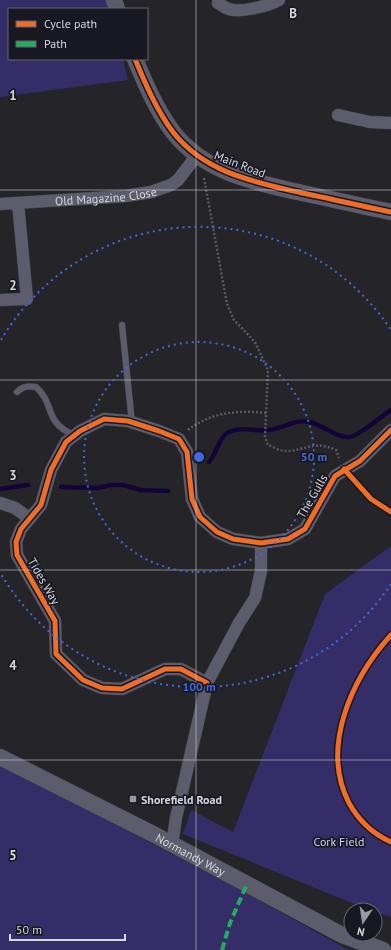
<svg xmlns="http://www.w3.org/2000/svg" width="391" height="950" font-family="'PT Sans',sans-serif">
<style>
.green{fill:#352d68}
.lines{fill:none;stroke-linecap:round;stroke-linejoin:round}
.stream{stroke:#130438;stroke-width:4.5}
.service-casing{stroke:#414145;stroke-width:7}
.minor-casing{stroke:#414145;stroke-width:13}
.tertiary-casing{stroke:#414145;stroke-width:17}
.path{stroke:#5a5a64;stroke-width:2.5;stroke-dasharray:2 2;stroke-linecap:butt}
.service{stroke:#5d5c6c;stroke-width:6}
.minor{stroke:#5d5c6c;stroke-width:12}
.tertiary{stroke:#5d5c6c;stroke-width:16}
.quiet{stroke:#26ab63;stroke-width:4;stroke-dasharray:8 4;stroke-linecap:butt}
.cycleway-casing{stroke:#181822;stroke-width:8}
.cycleway{stroke:#ee6e29;stroke-width:5}
.grid{fill:none;stroke:#d7d7df;stroke-width:1;stroke-opacity:0.55}
.ring{fill:none;stroke:#4269d9;stroke-width:2;stroke-dasharray:2 4}
.poi-dot{fill:#98989f;stroke:#181822;stroke-width:1.5}
.labels{text-anchor:middle;dominant-baseline:central;stroke-width:3.5;stroke-linejoin:round;paint-order:stroke}
.street-label{font-size:12px;fill:#d7d7df;stroke:#181822}
.poi-label{font-size:12px;font-weight:bold;fill:#d7d7df;stroke:#181822;text-anchor:start}
.park-label{font-size:12px;fill:#d1d0fd;stroke:#181822}
.grid-label{font-size:13px;text-anchor:middle;font-weight:bold;fill:#d7d7df;stroke:#181822;stroke-width:3.5;stroke-linejoin:round;paint-order:stroke}
.centre{fill:#4269d9;stroke:#181822;stroke-width:2}
.ring-label{font-size:12px;text-anchor:middle;font-weight:bold;fill:#4269d9;stroke:#181822;stroke-width:3.5;stroke-linejoin:round;paint-order:stroke}
</style>
<rect width="100%" height="100%" fill="#242429"/>
<!-- green -->
<g class="green">
<path d="M 0,0 L 108,0 L 110,9 L 9,9 L 9,59 L 123,59 L 128,80 L 0,97 Z"/>
<path d="M 391,546 L 391,917 L 375,912 L 375,910 L 369,910 L 183,834 L 191,810 L 233,832 L 325,594 Z"/>
<path d="M 0,764 L 235,887 L 349,950 L 0,950 Z"/>
</g>
<g class="lines">
<!-- stream -->
<g class="stream">
<path d="M 209,462 C 217,454 217,441 226,434 C 238,425 255,432 268,430 C 282,429 297,418 310,422 C 323,425 336,438 350,437 C 361,435 381,416 391,410"/>
<path d="M 61,487 L 98,488 L 110,485 L 123,485 L 141,490 L 168,491"/>
<path d="M 0,489 L 28,485"/>
</g>
<!-- service casing -->
<g class="service-casing">
<g id="service">
<path d="M 122,325 L 132,423"/>
<path d="M 17,392 C 23,386 28,386 36,387 C 56,405 43,422 74,435"/>
</g>
</g>
<!-- minor casing -->
<g class="minor-casing">
<g id="minor">
<path d="M 218,3 C 221,5 225,8 229,9 C 241,13 268,6 279,0"/>
<path d="M 338,115 L 370,122 L 391,123"/>
<path id="s1" d="M 0,204 L 126,196 L 151,192 L 171,185 L 178,180 L 197,155"/>
<path d="M 0,300 L 27,299 L 18,203"/>
<path d="M 0,503 L 15,508 L 29,518"/>
<path d="M 207,683 L 181,669 L 165,669 L 122,689 L 102,688 L 83,680 L 56,654 L 55,621 L 17,555 L 16,542 L 21,529 L 41,505 L 51,470 L 66,442 L 80,431 L 104,419 L 128,421 L 159,431 L 179,439 L 187,452 L 192,499 L 200,517 L 217,532 L 233,539 L 261,543 L 288,539 L 305,529 L 335,476 L 360,461 L 391,430"/>
<path d="M 172,845 L 176,818 L 207,683 L 239,623 L 255,598 L 261,571 L 261,543"/>
</g>
</g>
<!-- tertiary casing -->
<g class="tertiary-casing">
<g id="tertiary">
<path d="M 114,0 L 117,9"/>
<path d="M 135,59 C 145,83 157,111 173,132 C 205,173 254,182 302,193 C 332,199 361,206 391,212"/>
<path id="s2" d="M 0,757 L 155,835 L 342,935 L 383,950"/>
</g>
</g>
<!-- path -->
<g class="path">
<path d="M 204,178 L 227,304 L 234,320 L 255,342 L 268,370 L 265,437 L 268,445 C 272,446 276,449 280,450 C 301,455 310,438 336,450 L 339,458"/>
<path d="M 188,430 C 211,412 238,410 267,413"/>
</g>
<!-- service -->
<use href="#service" class="service"/>
<!-- minor -->
<use href="#minor" class="minor"/>
<!-- tertiary -->
<use href="#tertiary" class="tertiary"/>
<!-- quiet -->
<path class="quiet" d="M 222,950 L 230,923 L 247,884"/>
<!-- cycleway casing -->
<g class="cycleway-casing">
<g id="cycleway">
<path d="M 135,59 C 145,83 157,111 173,132 C 205,173 254,182 302,193 C 332,199 361,206 391,212"/>
<path d="M 344,469 L 371,499 L 391,512"/>
<path d="M 391,635 C 352,678 320,747 349,803 C 359,821 373,834 391,842"/>
<path d="M 207,683 L 181,669 L 165,669 L 122,689 L 102,688 L 83,680 L 56,654 L 55,621 L 17,555 L 16,542 L 21,529 L 41,505 L 51,470 L 66,442 L 80,431 L 104,419 L 128,421 L 159,431 L 179,439 L 187,452 L 192,499 L 200,517 L 217,532 L 233,539 L 261,543 L 288,539 L 305,529 L 335,476 L 360,461 L 391,430"/>
</g>
</g>
<!-- cycleway -->
<use href="#cycleway" class="cycleway"/>
</g>
<!-- grid -->
<path class="grid" d="M 196,0 L 196,950M 0,190 L 391,190M 0,380 L 391,380M 0,570 L 391,570M 0,760 L 391,760"/>
<!-- distance rings -->
<g class="ring">
<circle cx="199" cy="457" r="115"/>
<path d="M391 584A230 230 0 0 1 1 574M1 340A230 230 0 0 1 391 330"/>
</g>
<!-- markers -->
<rect class="poi-dot" x="129" y="795" width="8" height="8" rx="2"/>
<g class="labels">
<!-- street labels -->
<g class="street-label">
<text transform="translate(240 164) rotate(21)">Main Road</text>
<text stroke="none"><textPath href="#s1" startOffset="106">Old Magazine Close</textPath></text>
<text transform="translate(312 496) rotate(-60)">The Gulls</text>
<text transform="translate(44 581) rotate(60)">Tides Way</text>
<text stroke="none"><textPath href="#s2" startOffset="214">Normandy Way</textPath></text>
</g>
<!-- poi labels -->
<g class="poi-label">
<text x="141" y="799">Shorefield Road</text>
</g>
<!-- park labels -->
<g class="park-label">
<text x="339" y="841">Cork Field</text>
</g>
</g>
<g class="grid-label">
<text x="293" y="18">B</text>
<text x="13" y="100">1</text>
<text x="13" y="290">2</text>
<text x="13" y="480">3</text>
<text x="13" y="670">4</text>
<text x="13" y="860">5</text>
</g>
<circle cx="199" cy="457" r="6" class="centre"/>
<g class="ring-label">
<text x="314" y="461">50 m</text>
<text x="199" y="691">100 m</text>
</g>
<!-- legend -->
<rect x="8" y="8" width="140" height="52" fill="#181822" stroke="#64646e"/>
<rect x="16" y="21" width="20" height="6" fill="#ee6e29" stroke="#64646e"/>
<text x="44" y="28" font-size="12" fill="#d7d7df">Cycle path</text>
<rect x="16" y="41" width="20" height="6" fill="#26ab63" stroke="#64646e"/>
<text x="44" y="48" font-size="12" fill="#d7d7df">Path</text>
<!-- north arrow -->
<g transform="translate(363 922) rotate(193)"><circle r="19" fill="#181822" stroke="#64646e"/>
<path d="M0-3L7 15L0 10L-7 15Z" fill="#98989f"/>
<text y="-6" font-size="11" font-weight="bold" text-anchor="middle" fill="#d7d7df">N</text>
</g>
<!-- scale -->
<path d="M10 934v6h115v-6" fill="none" stroke="#d7d7df" stroke-width="2"/>
<text x="16" y="934" font-size="12" fill="#d7d7df" stroke="#181822" stroke-width="3" paint-order="stroke">50 m</text>
</svg>
